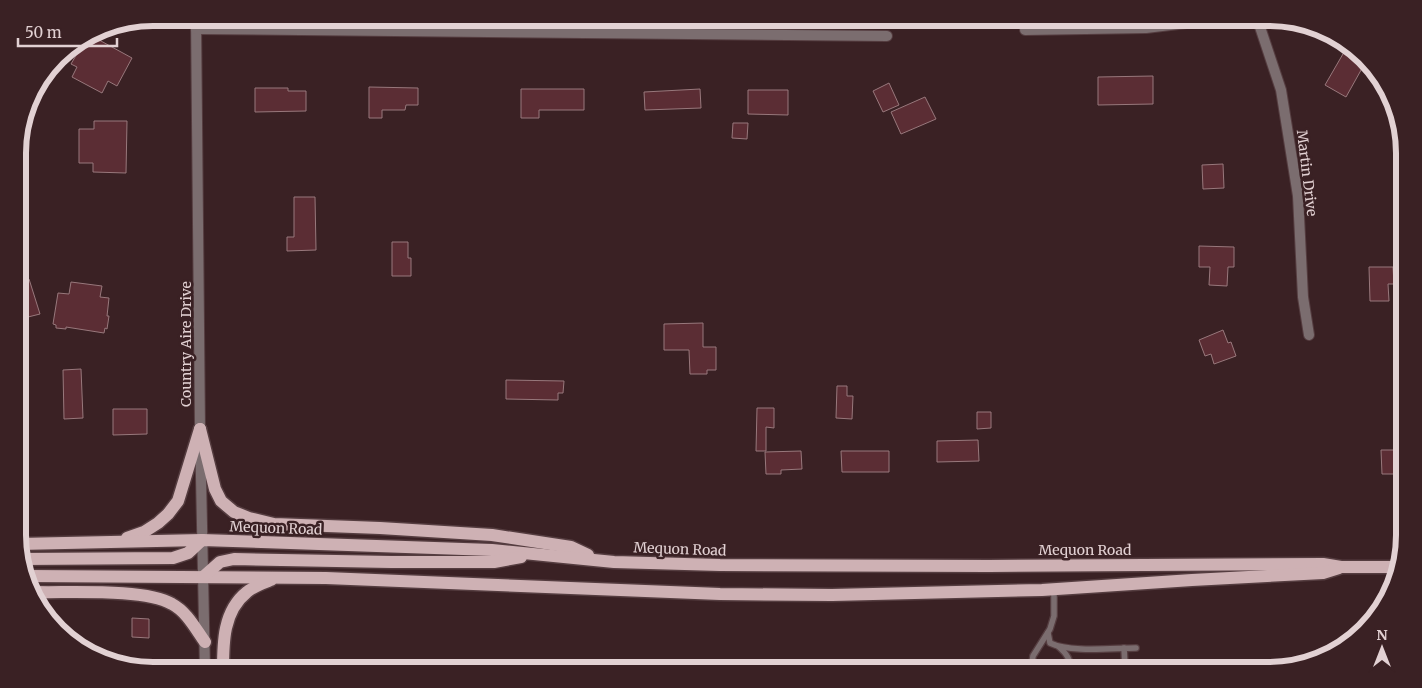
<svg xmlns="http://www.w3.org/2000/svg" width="1422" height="688" font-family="Merriweather,serif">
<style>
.building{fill:#5b2d34;stroke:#98787c}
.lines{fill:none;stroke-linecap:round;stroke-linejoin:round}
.service-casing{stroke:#553d40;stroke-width:8}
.minor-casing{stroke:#553d40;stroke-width:12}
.primary-casing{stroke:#553d40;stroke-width:15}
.service{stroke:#7b6d6f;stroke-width:5.5}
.minor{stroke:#7b6d6f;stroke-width:10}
.primary{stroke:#ceb1b4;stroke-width:12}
.labels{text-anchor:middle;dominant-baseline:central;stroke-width:5;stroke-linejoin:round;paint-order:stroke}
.street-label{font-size:14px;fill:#e2d1d3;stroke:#3a2124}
.rim{fill:none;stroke:#e2d1d3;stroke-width:6}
</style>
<rect width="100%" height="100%" fill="#3a2124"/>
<!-- building -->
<g class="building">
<path d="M 90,35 L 132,58 L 117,86 L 108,81 L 102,93 L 72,77 L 77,67 L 71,64 L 86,38 Z"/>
<path d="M 1347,47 L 1365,63 L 1346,97 L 1325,85 Z"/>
<path d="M 1153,76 L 1153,104 L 1098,105 L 1098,77 Z"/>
<path d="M 889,83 L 899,105 L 883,112 L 873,91 Z"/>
<path d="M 369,87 L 418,88 L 418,105 L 406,105 L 405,110 L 382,110 L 382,118 L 369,118 Z"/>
<path d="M 255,88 L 288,88 L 288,91 L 306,91 L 306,111 L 255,112 Z"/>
<path d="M 521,89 L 584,89 L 584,110 L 539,110 L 539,118 L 521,118 Z"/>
<path d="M 700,89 L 701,108 L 645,110 L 644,92 Z"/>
<path d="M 748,90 L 788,90 L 788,115 L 748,114 Z"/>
<path d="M 925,97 L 936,119 L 901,134 L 891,112 Z"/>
<path d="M 94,121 L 127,121 L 126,173 L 93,172 L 93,163 L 79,163 L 79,129 L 94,129 Z"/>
<path d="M 733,123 L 748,123 L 747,139 L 732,138 Z"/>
<path d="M 1223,164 L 1224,188 L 1203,189 L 1202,165 Z"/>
<path d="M 294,197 L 315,197 L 316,250 L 287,251 L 287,237 L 294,237 Z"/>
<path d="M 392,242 L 408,242 L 408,258 L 411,258 L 411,276 L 392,276 Z"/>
<path d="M 1199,246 L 1234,247 L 1234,267 L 1228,267 L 1227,286 L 1209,285 L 1210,267 L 1199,267 Z"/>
<path d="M 1369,267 L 1393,267 L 1394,284 L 1388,284 L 1389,301 L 1370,301 Z"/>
<path d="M 29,279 L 40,314 L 28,317 L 26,315 L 18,317 L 18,282 Z"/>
<path d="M 71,282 L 102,286 L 100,297 L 109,298 L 107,316 L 109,316 L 107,329 L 105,328 L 104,333 L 66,327 L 66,329 L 56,328 L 56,325 L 53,324 L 58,293 L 69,294 Z"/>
<path d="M 703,323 L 703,347 L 716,347 L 716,370 L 707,370 L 707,374 L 690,374 L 689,350 L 664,350 L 664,324 Z"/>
<path d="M 1223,330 L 1228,343 L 1231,342 L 1236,356 L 1214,364 L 1211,354 L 1205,356 L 1199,340 Z"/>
<path d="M 81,369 L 83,418 L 64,419 L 63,370 Z"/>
<path d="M 506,380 L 564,381 L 563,393 L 558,393 L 558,400 L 506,399 Z"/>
<path d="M 837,386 L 847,386 L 847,396 L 853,396 L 852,419 L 836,418 Z"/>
<path d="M 757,408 L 774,408 L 774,428 L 766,427 L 766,451 L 756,451 Z"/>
<path d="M 113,409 L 147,409 L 147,434 L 113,435 Z"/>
<path d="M 977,412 L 991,412 L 991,428 L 977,429 Z"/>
<path d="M 978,440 L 979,461 L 937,462 L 937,441 Z"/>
<path d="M 1381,450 L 1402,450 L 1402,455 L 1404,455 L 1404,474 L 1382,474 Z"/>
<path d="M 801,451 L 802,469 L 781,470 L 781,474 L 766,474 L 765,452 Z"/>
<path d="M 841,451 L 889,451 L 889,472 L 842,472 Z"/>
<path d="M 132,618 L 149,619 L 149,638 L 132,637 Z"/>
</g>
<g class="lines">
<!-- service casing -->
<g class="service-casing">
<g id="service">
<path d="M 1048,633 L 1050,643 C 1070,653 1113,648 1136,648"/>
<path d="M 1059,647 C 1067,654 1070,659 1071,670"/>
<path d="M 1124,648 L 1125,666"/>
<path d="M 1031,670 L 1033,656 L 1050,629 L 1054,616 L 1054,589"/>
</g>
</g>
<!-- minor casing -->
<g class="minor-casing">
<g id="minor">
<path d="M 196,18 L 200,429 L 205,670"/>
<path d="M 1257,18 L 1281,90 L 1298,196 L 1303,297 L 1309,335"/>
<path d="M 196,29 L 887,36"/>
<path d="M 1025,30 L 1146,28 L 1227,18"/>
</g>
</g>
<!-- primary casing -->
<g class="primary-casing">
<g id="primary">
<path d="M 200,429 L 215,489 L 221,501 L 234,512 L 249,518 L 274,524 L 380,528 L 492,535 L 571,547 L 588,555"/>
<path d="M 127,538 L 144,532 L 158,523 L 168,514 L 178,501 L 200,429"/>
<path d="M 19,544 L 202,540 L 492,550 L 614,562 L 720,565 L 989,566 L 1323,564 L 1341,567 L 1397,567"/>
<path d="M 21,559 L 173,558 L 188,553 L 202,540"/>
<path d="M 28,576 L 326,578 L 720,594 L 832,595 L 1042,590 L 1192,580 L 1323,573 L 1339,568"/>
<path d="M 203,577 L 220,562 L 234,559 L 391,562 L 494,562 L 521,557"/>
<path d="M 35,592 C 68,593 145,588 172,604 C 187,612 195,628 205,642"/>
<path d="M 223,670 C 223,643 223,611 247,592 C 254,586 263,583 271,580"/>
</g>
</g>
<!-- service -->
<use href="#service" class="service"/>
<!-- minor -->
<use href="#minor" class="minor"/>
<!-- primary -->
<use href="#primary" class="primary"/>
</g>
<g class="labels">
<!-- street labels -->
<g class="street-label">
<text transform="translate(1307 173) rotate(83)">Martin Drive</text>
<text transform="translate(186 344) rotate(-90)">Country Aire Drive</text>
<text transform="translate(276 528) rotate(2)">Mequon Road</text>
<text transform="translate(680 549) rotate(2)">Mequon Road</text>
<text x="1085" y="550">Mequon Road</text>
</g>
</g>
<!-- crop -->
<path d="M0 0H1422V688H0ZM153 26H1269A127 127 0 0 1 1396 153V535A127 127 0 0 1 1269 662H153A127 127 0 0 1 26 535V153A127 127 0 0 1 153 26Z" fill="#3a2124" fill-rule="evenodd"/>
<path class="rim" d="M153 26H1269A127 127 0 0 1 1396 153V535A127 127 0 0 1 1269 662H153A127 127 0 0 1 26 535V153A127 127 0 0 1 153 26Z"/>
<!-- north arrow -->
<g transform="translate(1382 648)" stroke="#3a2124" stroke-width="4" paint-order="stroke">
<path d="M0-4L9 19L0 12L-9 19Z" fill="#e2d1d3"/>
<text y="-8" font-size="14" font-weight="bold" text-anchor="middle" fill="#e2d1d3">N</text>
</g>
<!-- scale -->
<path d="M18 38v8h99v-8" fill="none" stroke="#e2d1d3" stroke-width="2.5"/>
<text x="25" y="38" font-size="15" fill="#e2d1d3" stroke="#3a2124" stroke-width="4" paint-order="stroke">50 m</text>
</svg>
